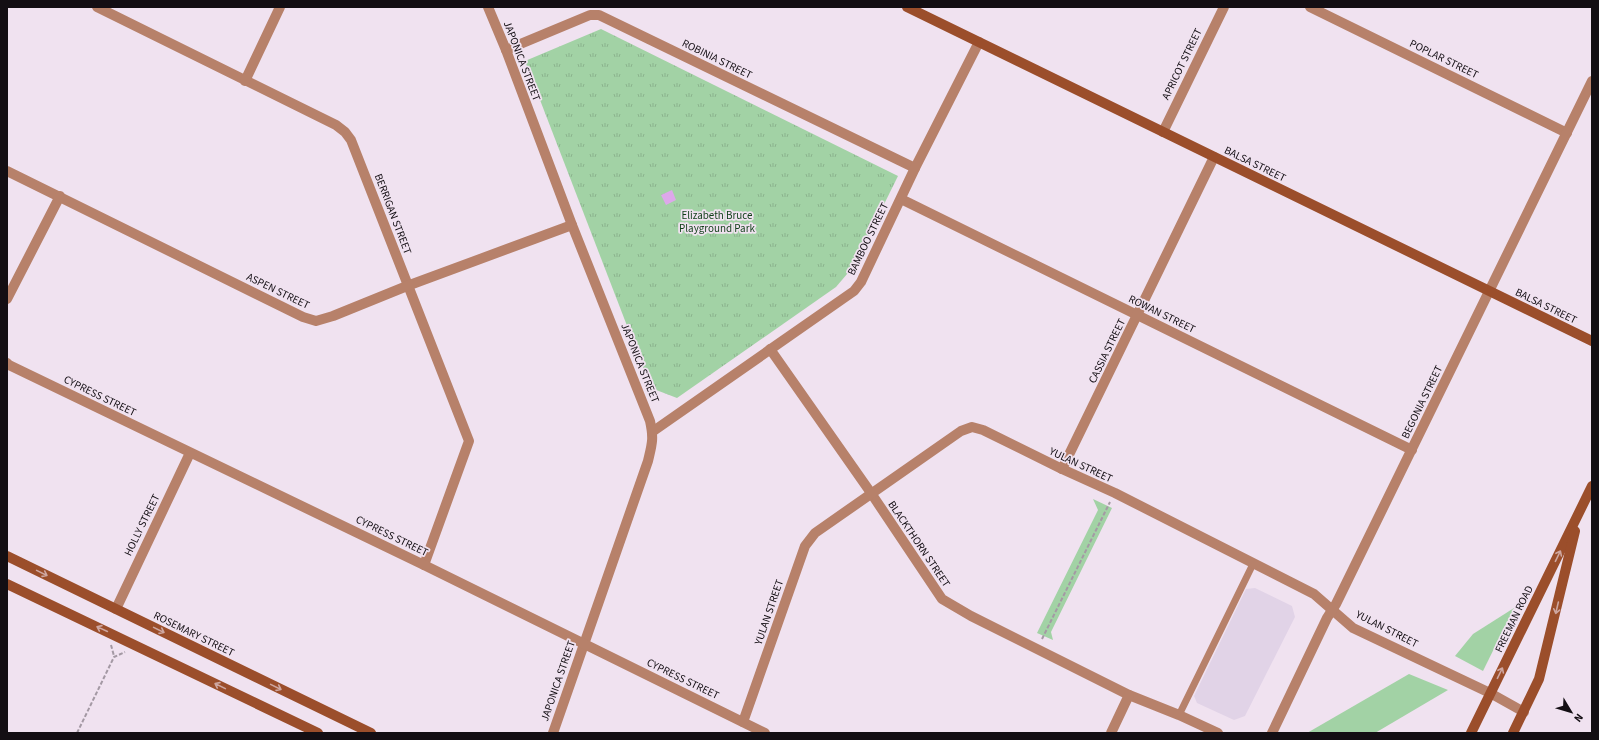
<svg xmlns="http://www.w3.org/2000/svg" width="1599" height="740" font-family="'Source Sans 3',sans-serif">
<style>
.commercial{fill:#e1d3e7}
.grass{fill:#a2d2a5}
.park{fill:url(#park-tufts)}
.building{fill:#dda8ea}
.lines{fill:none;stroke-linecap:round;stroke-linejoin:round}
.path{stroke:#a499a4;stroke-width:2;stroke-dasharray:4 2;stroke-linecap:butt}
.lane{stroke:#b7816a;stroke-width:7}
.street{stroke:#b7816a;stroke-width:10}
.secondary{stroke:#9b4e2b;stroke-width:10}
.oneway{stroke:#cea7a1}
.labels{text-anchor:middle;dominant-baseline:central;stroke-width:3.5;stroke-linejoin:round;paint-order:stroke}
.street-label{font-size:11px;fill:#130e13;stroke:#f0e2f0}
.park-label{font-size:11px;fill:#103f18;stroke:#f0e2f0}
</style>
<defs>
<pattern id="park-tufts" width="24" height="20" patternUnits="userSpaceOnUse"><rect width="24" height="20" fill="#a2d2a5"/><path d="M3 7l-1-3M5 7V3M7 7l1-3M15 17l-1-3M17 17v-4M19 17l1-3" fill="none" stroke="#8bb38d"/></pattern>
</defs>
<rect width="100%" height="100%" fill="#f0e2f0"/>
<!-- commercial -->
<path class="commercial" d="M 1255,588 L 1292,606 L 1295,617 L 1245,716 L 1234,720 L 1197,703 L 1194,696 L 1246,589 Z"/>
<!-- grass -->
<g class="grass">
<path d="M 1093,499 L 1112,508 L 1051,632 L 1053,640 L 1037,633 L 1098,510 Z"/>
<path d="M 1514,608 L 1483,671 L 1455,656 L 1473,634 Z"/>
<path d="M 1409,674 L 1448,690 L 1375,733 L 1307,733 Z"/>
</g>
<!-- park -->
<path class="park" d="M 601,29 L 898,176 L 853,267 L 836,287 L 677,398 L 651,388 L 525,61 Z"/>
<!-- building -->
<path class="building" d="M 672,190 L 676,200 L 666,205 L 661,195 Z"/>
<g class="lines">
<!-- path -->
<g class="path">
<path d="M 1042,639 L 1110,502"/>
<path d="M 111,645 L 114,656"/>
<path d="M 77,733 L 114,657 L 125,652"/>
</g>
<!-- lane -->
<path class="lane" d="M 1179,715 L 1253,564"/>
<!-- street -->
<g class="street">
<path d="M 97,7 L 336,125 L 345,132 L 351,140 L 469,441 L 424,565"/>
<path d="M 488,7 L 506,50 L 572,225 L 650,421 C 654,439 652,444 648,461 L 553,733"/>
<path d="M 1310,7 L 1567,133"/>
<path d="M 506,50 L 590,15 L 599,15 L 915,168"/>
<path d="M 245,81 L 280,7"/>
<path d="M 1163,132 L 1224,7"/>
<path d="M 7,171 L 303,317 L 316,321 L 333,316 L 407,286 L 572,225"/>
<path d="M 901,199 L 1412,450"/>
<path d="M 7,299 L 60,196"/>
<path d="M 770,349 L 871,493 L 942,599 L 971,616 L 1129,695 L 1179,715 L 1218,733"/>
<path d="M 7,363 L 9,365 L 424,565 L 765,733"/>
<path d="M 652,432 L 854,291 L 861,282 L 915,168 L 979,42"/>
<path d="M 1062,469 L 1214,157"/>
<path d="M 116,609 L 190,453"/>
<path d="M 743,722 L 805,546 L 815,533 L 961,431 L 972,427 L 983,430 L 1062,469 L 1115,493 L 1314,594 L 1353,628 L 1490,693 L 1524,712"/>
<path d="M 1111,733 L 1129,695"/>
<path d="M 1272,733 L 1327,618 L 1336,604 L 1592,81"/>
</g>
<!-- secondary -->
<g class="secondary">
<path d="M 907,7 L 1592,341"/>
<path d="M 7,556 L 371,733"/>
<path d="M 7,584 L 318,733"/>
<path d="M 1471,733 L 1592,486"/>
<path d="M 1513,733 L 1539,679 L 1575,531"/>
</g>
</g>
<!-- one-way arrows -->
<defs><path id="oneway-shaft" d="M-6 0H5M1.5-3L5.5 0L1.5 3" fill="none" stroke-width="1.6" stroke-linecap="round" stroke-linejoin="round"/></defs>
<g class="oneway">
<use href="#oneway-shaft" transform="translate(1558 556) rotate(-64)"/>
<use href="#oneway-shaft" transform="translate(42 573) rotate(26)"/>
<use href="#oneway-shaft" transform="translate(1557 608) rotate(103)"/>
<use href="#oneway-shaft" transform="translate(102 629) rotate(-155)"/>
<use href="#oneway-shaft" transform="translate(159 630) rotate(26)"/>
<use href="#oneway-shaft" transform="translate(1500 673) rotate(-64)"/>
<use href="#oneway-shaft" transform="translate(220 686) rotate(-154)"/>
<use href="#oneway-shaft" transform="translate(276 687) rotate(26)"/>
</g>
<g class="labels">
<!-- street labels -->
<g class="street-label">
<text transform="translate(717 59) rotate(26)">ROBINIA STREET</text>
<text transform="translate(1444 59) rotate(26)">POPLAR STREET</text>
<text transform="translate(522 61) rotate(69)">JAPONICA STREET</text>
<text transform="translate(1182 64) rotate(-64)">APRICOT STREET</text>
<text transform="translate(1255 164) rotate(26)">BALSA STREET</text>
<text transform="translate(393 214) rotate(69)">BERRIGAN STREET</text>
<text transform="translate(868 239) rotate(-64)">BAMBOO STREET</text>
<text transform="translate(278 291) rotate(26)">ASPEN STREET</text>
<text transform="translate(1546 306) rotate(26)">BALSA STREET</text>
<text transform="translate(1162 314) rotate(26)">ROWAN STREET</text>
<text transform="translate(1107 351) rotate(-64)">CASSIA STREET</text>
<text transform="translate(640 363) rotate(68)">JAPONICA STREET</text>
<text transform="translate(100 396) rotate(26)">CYPRESS STREET</text>
<text transform="translate(1422 402) rotate(-64)">BEGONIA STREET</text>
<text transform="translate(1081 465) rotate(25)">YULAN STREET</text>
<text transform="translate(142 525) rotate(-64)">HOLLY STREET</text>
<text transform="translate(392 536) rotate(26)">CYPRESS STREET</text>
<text transform="translate(919 544) rotate(56)">BLACKTHORN STREET</text>
<text transform="translate(769 612) rotate(-71)">YULAN STREET</text>
<text transform="translate(1514 619) rotate(-64)">FREEMAN ROAD</text>
<text transform="translate(1387 629) rotate(27)">YULAN STREET</text>
<text transform="translate(194 634) rotate(26)">ROSEMARY STREET</text>
<text transform="translate(683 679) rotate(26)">CYPRESS STREET</text>
<text transform="translate(558 681) rotate(-71)">JAPONICA STREET</text>
</g>
<!-- park labels -->
<g class="park-label">
<text x="717" y="215">Elizabeth Bruce<tspan x="717" dy="13">Playground Park</tspan></text>
</g>
</g>
<!-- border -->
<rect width="1599" height="740" fill="none" stroke="#130e13" stroke-width="16"/>
<!-- north arrow -->
<g transform="translate(1571 712) rotate(128)" stroke="#f0e2f0" stroke-width="3" paint-order="stroke">
<path d="M0-3L7 15L0 10L-7 15Z" fill="#130e13"/>
<text y="-6" font-size="11" font-weight="bold" text-anchor="middle" fill="#130e13">N</text>
</g>
</svg>
